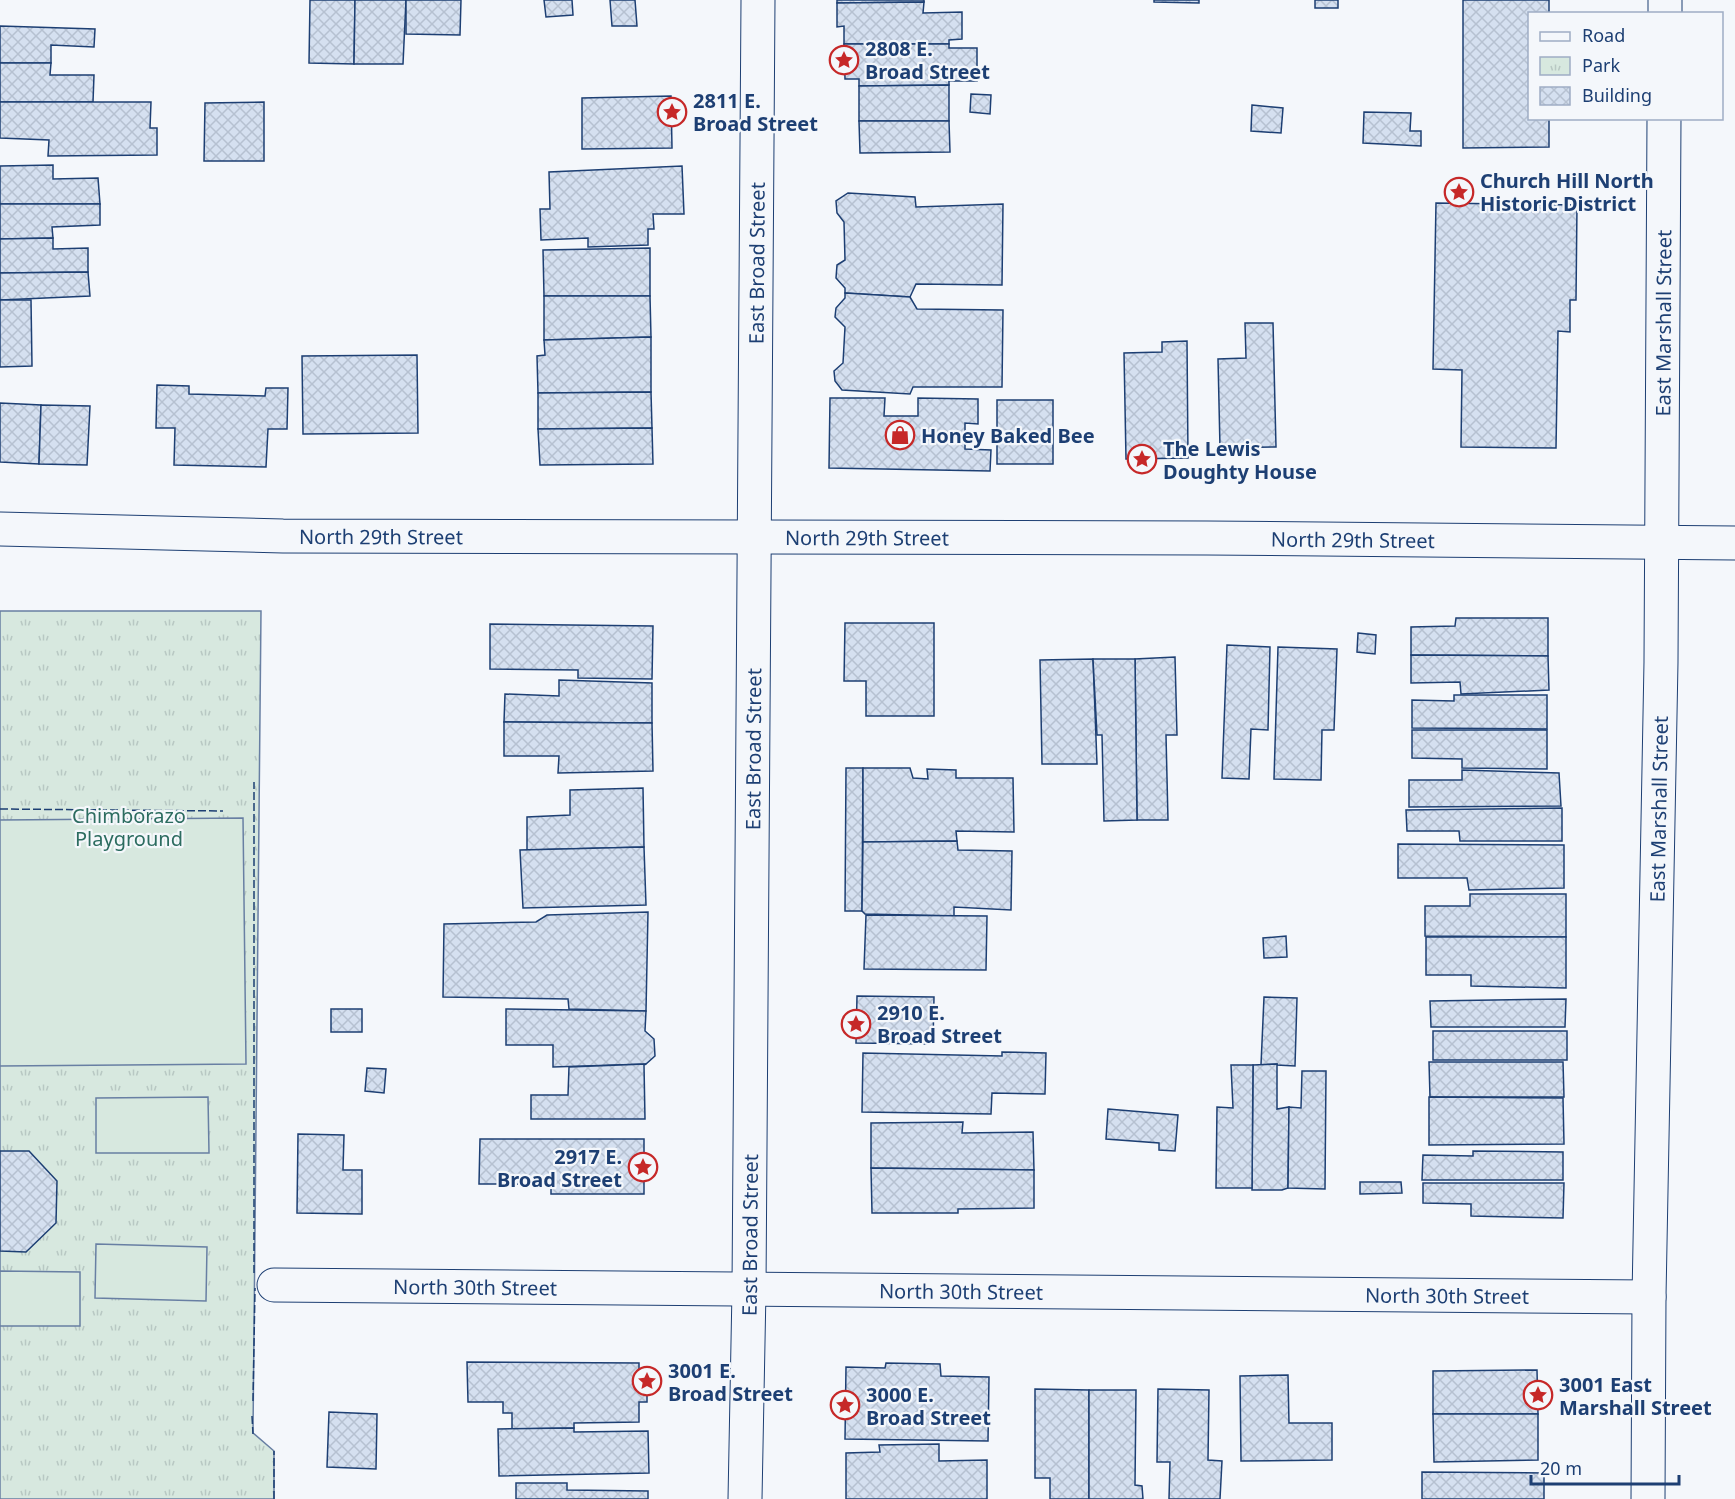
<svg xmlns="http://www.w3.org/2000/svg" width="1735" height="1499" font-family="'Noto Sans',sans-serif">
<style>
.park{fill:url(#park-tufts);stroke:#687fa3;stroke-width:1.5}
.pitch{fill:#d7e8df;stroke:#687fa3;stroke-width:1.5}
.building{fill:url(#building-cross-hatch);stroke:#1d3f73;stroke-width:1.5}
.lines{fill:none;stroke-linecap:round;stroke-linejoin:round}
.street-casing{stroke:#1d3f73;stroke-width:35}
.secondary-casing{stroke:#1d3f73;stroke-width:35}
.street{stroke:#f4f7fb;stroke-width:33}
.secondary{stroke:#f4f7fb;stroke-width:33}
.fence{stroke:#1d3f73;stroke-width:1.5;stroke-dasharray:8 3;stroke-linecap:butt}
.labels{text-anchor:middle;dominant-baseline:central;stroke-width:4.5;stroke-linejoin:round;paint-order:stroke}
.poi-label{font-size:20px;font-weight:bold;fill:#1d3f73;stroke:#f4f7fb;text-anchor:start}
.street-label{font-size:20px;fill:#1d3f73;stroke:#f4f7fb}
.park-label{font-size:20px;fill:#2c6c60;stroke:#f4f7fb}
</style>
<defs>
<pattern id="park-tufts" width="24" height="20" patternUnits="userSpaceOnUse" patternTransform="scale(1.5)"><rect width="24" height="20" fill="#d7e8df"/><path d="M3 7l-1-3M5 7V3M7 7l1-3M15 17l-1-3M17 17v-4M19 17l1-3" fill="none" stroke="#b8c8c3"/></pattern>
<pattern id="building-cross-hatch" width="8" height="8" patternUnits="userSpaceOnUse" patternTransform="scale(1.5)"><rect width="8" height="8" fill="#d5e0f0"/><path d="M0 0l8 8M0 8l8-8" fill="none" stroke="#b6c1d1"/></pattern>
</defs>
<rect width="100%" height="100%" fill="#f4f7fb"/>
<!-- park -->
<path class="park" d="M 0,611 L 261,611 L 253,1433 L 274,1451 L 274,1499 L 0,1499 Z"/>
<!-- pitch -->
<g class="pitch">
<path d="M 243,818 L 246,1064 L 0,1066 L 0,820 Z"/>
<path d="M 208,1097 L 209,1153 L 96,1153 L 96,1098 Z"/>
<path d="M 96,1244 L 207,1247 L 206,1301 L 95,1298 Z"/>
<path d="M 0,1271 L 80,1272 L 80,1326 L 0,1326 Z"/>
</g>
<!-- building -->
<g class="building">
<path d="M 310,0 L 355,0 L 354,64 L 309,63 Z"/>
<path d="M 355,0 L 406,0 L 403,64 L 354,64 Z"/>
<path d="M 406,0 L 461,0 L 460,35 L 406,34 Z"/>
<path d="M 544,0 L 572,0 L 573,15 L 546,17 Z"/>
<path d="M 610,0 L 635,0 L 637,26 L 612,26 Z"/>
<path d="M 837,0 L 924,0 L 924,2 L 837,3 Z"/>
<path d="M 1154,0 L 1199,0 L 1199,3 L 1154,2 Z"/>
<rect x="1315" y="0" width="23" height="8"/>
<path d="M 1463,0 L 1549,0 L 1549,14 L 1530,14 L 1530,118 L 1549,118 L 1549,147 L 1463,148 Z"/>
<path d="M 924,2 L 923,13 L 962,12 L 962,39 L 949,40 L 949,44 L 844,44 L 844,26 L 837,27 L 837,3 Z"/>
<path d="M 0,26 L 95,29 L 94,47 L 51,45 L 51,63 L 0,63 Z"/>
<path d="M 844,44 L 949,44 L 949,48 L 977,48 L 977,81 L 949,81 L 949,85 L 859,86 L 859,79 L 845,79 Z"/>
<path d="M 0,63 L 51,63 L 50,75 L 94,75 L 93,102 L 0,102 Z"/>
<path d="M 949,85 L 949,121 L 859,121 L 859,86 Z"/>
<path d="M 971,94 L 991,95 L 990,114 L 970,112 Z"/>
<path d="M 671,96 L 672,148 L 582,149 L 582,98 Z"/>
<path d="M 0,102 L 151,102 L 150,128 L 157,128 L 157,155 L 48,156 L 49,140 L 0,138 Z"/>
<path d="M 264,102 L 264,161 L 204,161 L 205,103 Z"/>
<path d="M 1252,105 L 1283,108 L 1281,133 L 1251,131 Z"/>
<path d="M 1364,112 L 1411,113 L 1410,131 L 1421,131 L 1421,146 L 1363,143 Z"/>
<path d="M 859,121 L 949,121 L 950,152 L 860,153 Z"/>
<path d="M 53,165 L 53,179 L 98,178 L 100,204 L 0,204 L 0,166 Z"/>
<path d="M 682,166 L 684,214 L 653,214 L 654,229 L 648,229 L 648,245 L 588,247 L 588,238 L 541,240 L 540,209 L 550,209 L 549,172 Z"/>
<path d="M 848,193 L 915,197 L 916,207 L 1003,204 L 1002,285 L 916,284 L 910,297 L 845,293 L 845,288 L 836,278 L 837,265 L 845,260 L 844,222 L 837,213 L 836,201 Z"/>
<path d="M 1436,203 L 1577,205 L 1576,300 L 1570,300 L 1570,332 L 1558,331 L 1556,448 L 1461,447 L 1462,370 L 1433,369 Z"/>
<path d="M 0,204 L 100,204 L 100,225 L 52,227 L 53,238 L 0,239 Z"/>
<path d="M 53,238 L 53,249 L 88,248 L 88,272 L 0,273 L 0,239 Z"/>
<path d="M 650,248 L 650,296 L 544,296 L 543,250 Z"/>
<path d="M 88,272 L 90,296 L 0,300 L 0,273 Z"/>
<path d="M 845,293 L 910,297 L 917,309 L 1003,310 L 1002,387 L 913,387 L 910,394 L 842,390 L 835,381 L 834,371 L 843,363 L 845,327 L 835,317 L 836,308 L 845,298 Z"/>
<path d="M 544,296 L 650,296 L 651,337 L 544,340 Z"/>
<path d="M 0,300 L 31,300 L 32,366 L 0,367 Z"/>
<path d="M 1245,323 L 1273,323 L 1276,447 L 1220,448 L 1218,359 L 1246,358 Z"/>
<path d="M 651,337 L 651,392 L 538,393 L 537,356 L 545,355 L 544,340 Z"/>
<path d="M 1187,341 L 1188,458 L 1126,459 L 1124,353 L 1162,352 L 1162,342 Z"/>
<path d="M 417,355 L 418,433 L 303,434 L 302,356 Z"/>
<path d="M 157,385 L 189,386 L 189,394 L 265,396 L 266,388 L 288,388 L 287,429 L 268,429 L 266,467 L 174,465 L 175,428 L 156,428 Z"/>
<path d="M 651,392 L 652,428 L 538,429 L 538,393 Z"/>
<path d="M 830,398 L 885,398 L 884,416 L 918,416 L 918,398 L 978,399 L 978,424 L 965,423 L 965,449 L 991,450 L 990,471 L 829,468 Z"/>
<rect x="997" y="400" width="56" height="64"/>
<path d="M 0,403 L 41,405 L 39,464 L 0,462 Z"/>
<path d="M 41,405 L 90,406 L 87,465 L 39,464 Z"/>
<path d="M 652,428 L 653,464 L 540,465 L 538,429 Z"/>
<path d="M 1456,618 L 1548,618 L 1548,656 L 1411,655 L 1411,627 L 1455,626 Z"/>
<path d="M 845,623 L 934,623 L 934,716 L 866,716 L 866,681 L 844,681 Z"/>
<path d="M 490,624 L 653,626 L 652,679 L 578,678 L 578,670 L 490,669 Z"/>
<path d="M 1358,633 L 1376,635 L 1375,654 L 1357,652 Z"/>
<path d="M 1227,645 L 1270,647 L 1268,730 L 1251,729 L 1249,779 L 1222,778 Z"/>
<path d="M 1278,647 L 1337,649 L 1334,730 L 1322,730 L 1321,780 L 1274,779 Z"/>
<path d="M 1411,655 L 1548,656 L 1549,690 L 1461,694 L 1460,682 L 1411,683 Z"/>
<path d="M 1175,657 L 1177,735 L 1166,735 L 1168,820 L 1137,820 L 1135,659 Z"/>
<path d="M 1093,659 L 1097,764 L 1042,764 L 1040,660 Z"/>
<path d="M 1093,659 L 1135,659 L 1137,820 L 1104,821 L 1102,735 L 1097,735 Z"/>
<path d="M 559,680 L 652,683 L 652,723 L 504,722 L 505,694 L 559,696 Z"/>
<path d="M 1454,695 L 1547,695 L 1547,729 L 1412,728 L 1412,700 L 1454,701 Z"/>
<path d="M 504,722 L 652,723 L 653,771 L 558,773 L 559,756 L 504,756 Z"/>
<path d="M 1412,730 L 1547,730 L 1547,769 L 1462,768 L 1462,759 L 1412,758 Z"/>
<path d="M 846,768 L 863,768 L 862,911 L 845,911 Z"/>
<path d="M 863,768 L 910,768 L 913,778 L 928,779 L 927,769 L 956,770 L 956,778 L 1013,778 L 1014,832 L 956,831 L 957,841 L 863,842 Z"/>
<path d="M 1462,770 L 1559,773 L 1561,806 L 1409,807 L 1409,780 L 1462,780 Z"/>
<path d="M 643,788 L 644,847 L 527,850 L 527,817 L 570,815 L 570,790 Z"/>
<path d="M 1562,808 L 1562,841 L 1460,841 L 1459,831 L 1407,831 L 1406,810 Z"/>
<path d="M 957,841 L 958,850 L 1012,851 L 1011,910 L 954,907 L 954,916 L 865,914 L 862,911 L 863,842 Z"/>
<path d="M 1398,844 L 1564,845 L 1564,888 L 1469,890 L 1467,878 L 1398,878 Z"/>
<path d="M 644,847 L 646,905 L 523,908 L 520,850 Z"/>
<path d="M 1470,894 L 1566,894 L 1566,937 L 1425,936 L 1425,906 L 1470,906 Z"/>
<path d="M 648,912 L 646,1011 L 569,1009 L 568,999 L 443,997 L 444,924 L 536,922 L 547,915 Z"/>
<path d="M 866,915 L 987,916 L 986,970 L 864,969 Z"/>
<path d="M 1286,936 L 1287,957 L 1264,958 L 1263,938 Z"/>
<path d="M 1426,937 L 1566,937 L 1566,988 L 1471,986 L 1471,975 L 1426,975 Z"/>
<path d="M 857,996 L 934,997 L 933,1044 L 856,1043 Z"/>
<path d="M 1264,997 L 1297,998 L 1295,1066 L 1277,1065 L 1277,1064 L 1261,1065 Z"/>
<path d="M 1566,999 L 1565,1027 L 1431,1027 L 1430,1001 Z"/>
<rect x="331" y="1009" width="31" height="23"/>
<path d="M 506,1009 L 646,1011 L 645,1031 L 654,1039 L 655,1056 L 646,1064 L 553,1067 L 553,1045 L 506,1045 Z"/>
<rect x="1433" y="1031" width="134" height="29"/>
<path d="M 1002,1052 L 1046,1053 L 1045,1094 L 992,1093 L 991,1114 L 862,1112 L 863,1053 L 1002,1056 Z"/>
<path d="M 1429,1062 L 1563,1062 L 1564,1097 L 1430,1097 Z"/>
<path d="M 646,1064 L 644,1065 L 645,1119 L 531,1119 L 531,1095 L 568,1095 L 569,1067 Z"/>
<path d="M 1277,1064 L 1277,1109 L 1289,1107 L 1288,1188 L 1282,1190 L 1252,1190 L 1253,1065 Z"/>
<path d="M 1231,1065 L 1253,1065 L 1252,1188 L 1216,1188 L 1217,1107 L 1233,1108 Z"/>
<path d="M 367,1068 L 386,1069 L 384,1093 L 365,1091 Z"/>
<path d="M 1302,1071 L 1326,1071 L 1325,1189 L 1288,1188 L 1289,1107 L 1301,1108 Z"/>
<path d="M 1429,1097 L 1563,1098 L 1564,1144 L 1429,1145 Z"/>
<path d="M 1108,1109 L 1178,1115 L 1175,1151 L 1159,1150 L 1159,1143 L 1106,1139 Z"/>
<path d="M 963,1122 L 962,1133 L 1033,1132 L 1034,1170 L 871,1168 L 871,1123 Z"/>
<path d="M 298,1134 L 344,1135 L 343,1170 L 362,1170 L 362,1214 L 297,1213 Z"/>
<path d="M 480,1139 L 644,1139 L 644,1194 L 551,1194 L 551,1184 L 479,1184 Z"/>
<path d="M 0,1151 L 29,1151 L 57,1181 L 56,1223 L 26,1252 L 0,1251 Z"/>
<path d="M 1473,1151 L 1563,1152 L 1563,1180 L 1422,1180 L 1423,1155 L 1473,1156 Z"/>
<path d="M 871,1168 L 1034,1170 L 1034,1208 L 958,1209 L 958,1213 L 872,1213 Z"/>
<path d="M 1360,1182 L 1401,1182 L 1402,1193 L 1360,1194 Z"/>
<path d="M 1423,1183 L 1564,1183 L 1563,1218 L 1471,1216 L 1471,1204 L 1423,1203 Z"/>
<path d="M 467,1362 L 639,1363 L 639,1374 L 647,1373 L 647,1402 L 639,1402 L 639,1422 L 574,1423 L 574,1428 L 512,1429 L 512,1413 L 503,1413 L 503,1402 L 468,1402 Z"/>
<path d="M 886,1363 L 940,1364 L 941,1376 L 989,1377 L 988,1441 L 845,1439 L 846,1367 L 885,1368 Z"/>
<path d="M 1537,1370 L 1538,1414 L 1433,1414 L 1433,1371 Z"/>
<path d="M 1288,1375 L 1289,1423 L 1332,1423 L 1332,1460 L 1241,1461 L 1240,1376 Z"/>
<path d="M 1035,1389 L 1089,1390 L 1089,1499 L 1050,1499 L 1050,1478 L 1035,1478 Z"/>
<path d="M 1158,1389 L 1209,1390 L 1208,1460 L 1222,1461 L 1220,1499 L 1169,1499 L 1170,1462 L 1157,1462 Z"/>
<path d="M 1089,1390 L 1136,1390 L 1135,1485 L 1142,1486 L 1143,1499 L 1089,1499 Z"/>
<path d="M 329,1412 L 377,1414 L 376,1469 L 327,1467 Z"/>
<path d="M 1433,1414 L 1538,1414 L 1538,1460 L 1434,1462 Z"/>
<path d="M 574,1428 L 574,1432 L 648,1431 L 649,1473 L 499,1476 L 498,1429 Z"/>
<path d="M 939,1444 L 939,1461 L 987,1460 L 987,1499 L 846,1499 L 846,1453 L 880,1452 L 879,1445 Z"/>
<path d="M 1422,1472 L 1544,1473 L 1544,1499 L 1422,1499 Z"/>
<path d="M 516,1483 L 567,1483 L 567,1490 L 648,1491 L 648,1499 L 516,1499 Z"/>
</g>
<g class="lines">
<!-- street casing -->
<g class="street-casing">
<g id="street">
<path d="M 1665,14 L 1665,0"/>
<path id="s1" d="M 0,529 L 283,536 L 1207,538 L 1735,543"/>
<path id="s2" d="M 274,1285 L 1649,1297"/>
<path id="s3" d="M 1648,1499 L 1649,1297 L 1661,662 L 1664,118"/>
</g>
</g>
<!-- secondary casing -->
<g class="secondary-casing">
<g id="secondary">
<path id="s4" d="M 745,1499 L 749,1290 L 758,0"/>
</g>
</g>
<!-- street -->
<use href="#street" class="street"/>
<!-- secondary -->
<use href="#secondary" class="secondary"/>
<!-- fence -->
<g class="fence">
<path d="M 0,809 L 223,811"/>
<path d="M 254,1273 L 254,782"/>
<path d="M 253,1401 L 255,1288"/>
<path d="M 252,1416 L 253,1434"/>
<path d="M 274,1499 L 274,1451"/>
</g>
</g>
<!-- icons -->
<defs>
<g id="sight-ring" transform="scale(1.5)"><circle r="9.5" fill="#f4f7fb" stroke="#c62828" stroke-width="1.5"/><path d="M0-6L1.8-2.2L6-1.7L2.9 1.2L3.7 5.4L0 3.3L-3.7 5.4L-2.9 1.2L-6-1.7L-1.8-2.2Z" fill="#c62828"/></g>
<g id="shop-ring" transform="scale(1.5)"><circle r="9.5" fill="#f4f7fb" stroke="#c62828" stroke-width="1.5"/><path d="M-5-2.5h2.3a2.7 3.5 0 0 1 5.4 0H5L5.5 6h-11ZM-1.5-2.5h3a1.5 2.3 0 0 0-3 0Z" fill="#c62828"/></g>
</defs>
<g fill-rule="evenodd">
<use href="#sight-ring" x="844" y="60"/>
<use href="#sight-ring" x="672" y="112"/>
<use href="#sight-ring" x="1459" y="192"/>
<use href="#shop-ring" x="900" y="435"/>
<use href="#sight-ring" x="1142" y="459"/>
<use href="#sight-ring" x="856" y="1024"/>
<use href="#sight-ring" x="643" y="1167"/>
<use href="#sight-ring" x="647" y="1381"/>
<use href="#sight-ring" x="1538" y="1395"/>
<use href="#sight-ring" x="845" y="1405"/>
</g>
<g class="labels">
<!-- poi labels -->
<g class="poi-label">
<text x="865" y="48">2808 E.<tspan x="865" dy="23">Broad Street</tspan></text>
<text x="693" y="100">2811 E.<tspan x="693" dy="23">Broad Street</tspan></text>
<text x="1480" y="180">Church Hill North<tspan x="1480" dy="23">Historic District</tspan></text>
<text x="921" y="435">Honey Baked Bee</text>
<text x="1163" y="448">The Lewis<tspan x="1163" dy="23">Doughty House</tspan></text>
<text x="877" y="1012">2910 E.<tspan x="877" dy="23">Broad Street</tspan></text>
<text x="622" y="1156" text-anchor="end">2917 E.<tspan x="622" dy="23">Broad Street</tspan></text>
<text x="668" y="1370">3001 E.<tspan x="668" dy="23">Broad Street</tspan></text>
<text x="1559" y="1384">3001 East<tspan x="1559" dy="23">Marshall Street</tspan></text>
<text x="866" y="1394">3000 E.<tspan x="866" dy="23">Broad Street</tspan></text>
</g>
<!-- street labels -->
<g class="street-label">
<text stroke="none"><textPath href="#s4" startOffset="1236">East Broad Street</textPath></text>
<text stroke="none"><textPath href="#s3" startOffset="1176">East Marshall Street</textPath></text>
<text stroke="none"><textPath href="#s1" startOffset="381">North 29th Street</textPath></text>
<text stroke="none"><textPath href="#s1" startOffset="867">North 29th Street</textPath></text>
<text stroke="none"><textPath href="#s1" startOffset="1353">North 29th Street</textPath></text>
<text stroke="none"><textPath href="#s4" startOffset="750">East Broad Street</textPath></text>
<text stroke="none"><textPath href="#s3" startOffset="690">East Marshall Street</textPath></text>
<text stroke="none"><textPath href="#s4" startOffset="264">East Broad Street</textPath></text>
<text stroke="none"><textPath href="#s2" startOffset="201">North 30th Street</textPath></text>
<text stroke="none"><textPath href="#s2" startOffset="687">North 30th Street</textPath></text>
<text stroke="none"><textPath href="#s2" startOffset="1173">North 30th Street</textPath></text>
</g>
<!-- park labels -->
<g class="park-label">
<text x="129" y="815">Chimborazo<tspan x="129" dy="23">Playground</tspan></text>
</g>
</g>
<!-- legend -->
<rect x="1528" y="12" width="195" height="108" fill="#f4f7fb" stroke="#9eadc5" stroke-width="1.5"/>
<rect x="1540" y="32" width="30" height="9" fill="#f4f7fb" stroke="#9eadc5" stroke-width="1.5"/>
<text x="1582" y="42" font-size="18" fill="#1d3f73">Road</text>
<rect x="1540" y="57" width="30" height="18" fill="url(#park-tufts)" stroke="#9eadc5" stroke-width="1.5"/>
<text x="1582" y="72" font-size="18" fill="#1d3f73">Park</text>
<rect x="1540" y="87" width="30" height="18" fill="url(#building-cross-hatch)" stroke="#9eadc5" stroke-width="1.5"/>
<text x="1582" y="102" font-size="18" fill="#1d3f73">Building</text>
<!-- scale -->
<path d="M1531 1475v9h148v-9" fill="none" stroke="#1d3f73" stroke-width="3"/>
<text x="1540" y="1475" font-size="18" fill="#1d3f73" stroke="#f4f7fb" stroke-width="4.5" paint-order="stroke">20 m</text>
</svg>
